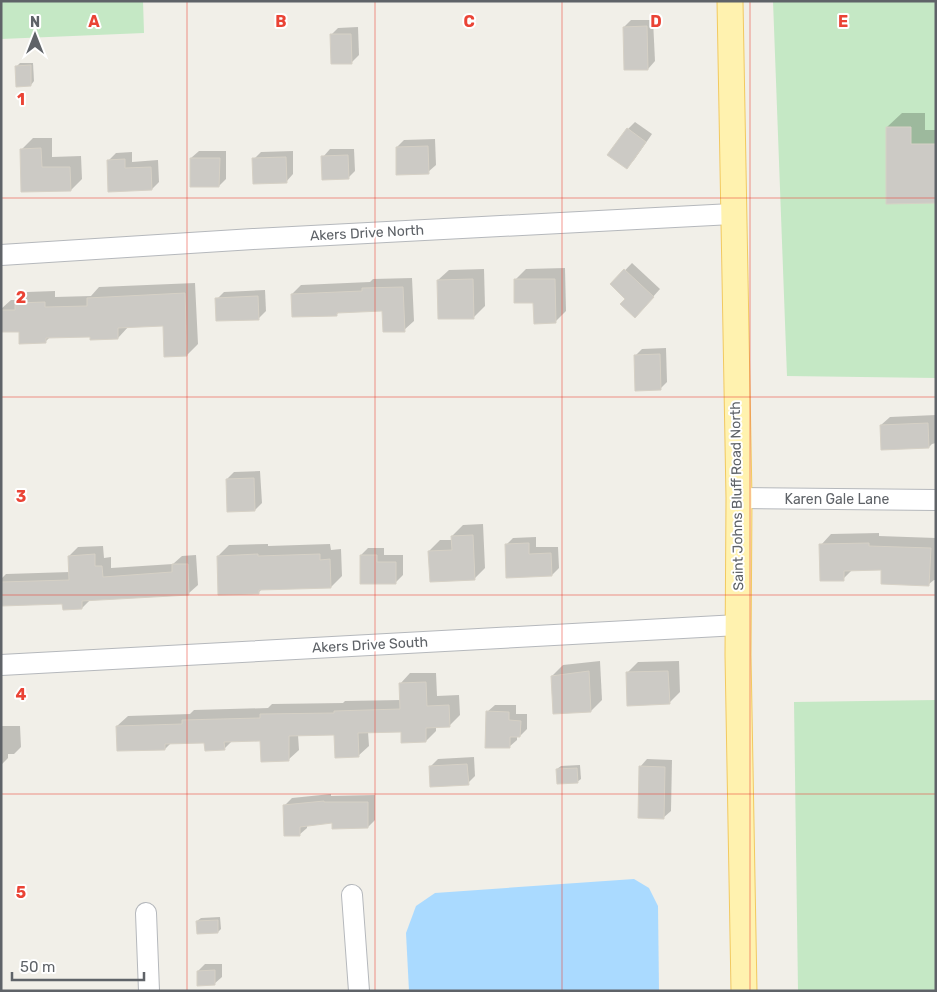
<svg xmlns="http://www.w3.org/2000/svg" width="937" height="992" font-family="Rubik,sans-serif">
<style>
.green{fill:#c5e8c5}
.water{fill:#aadaff}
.shadow{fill:#0003}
.building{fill:#cccac5;stroke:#d6d1c6}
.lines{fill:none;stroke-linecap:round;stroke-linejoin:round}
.minor-casing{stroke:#b5b8bc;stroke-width:22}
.major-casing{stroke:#f2c960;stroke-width:27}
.minor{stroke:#fff;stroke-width:20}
.major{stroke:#fff2af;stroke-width:25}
.grid{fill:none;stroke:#ea4335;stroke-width:1;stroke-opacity:0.55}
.labels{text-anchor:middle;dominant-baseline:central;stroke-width:4;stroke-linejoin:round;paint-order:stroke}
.street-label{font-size:14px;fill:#5f6368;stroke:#fff}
.grid-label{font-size:16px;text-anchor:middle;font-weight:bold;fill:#ea4335;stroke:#fff;stroke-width:4;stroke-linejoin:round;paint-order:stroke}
</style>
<rect width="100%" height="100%" fill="#f1efe8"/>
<!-- green -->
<g class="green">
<path d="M 1,1 L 143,1 L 144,33 L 1,39 Z"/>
<path d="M 773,1 L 936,1 L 936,378 L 787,376 Z"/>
<path d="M 936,700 L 936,991 L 798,991 L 794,702 Z"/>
</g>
<!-- water -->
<path class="water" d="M 634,879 L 649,888 L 658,906 L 659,991 L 409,991 L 406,933 L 416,906 L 435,893 Z"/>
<!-- shadow -->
<g class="shadow">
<path d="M 631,20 L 653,20 L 655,61 L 648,69 L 624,27 Z"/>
<path d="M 358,27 L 359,55 L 352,62 L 331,35 L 338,28 Z"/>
<path d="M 20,63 L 33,63 L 34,81 L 31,85 L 17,66 Z"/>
<path d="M 902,113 L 925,113 L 925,130 L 936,130 L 936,202 L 887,127 Z"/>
<path d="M 635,122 L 652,134 L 634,160 L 626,167 L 628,129 Z"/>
<path d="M 33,138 L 52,138 L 52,157 L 81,156 L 82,179 L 71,190 L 22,191 L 22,149 Z"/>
<path d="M 435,139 L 436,165 L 428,172 L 397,147 L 404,140 Z"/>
<path d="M 330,149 L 354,149 L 355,171 L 348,178 L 323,157 Z"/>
<path d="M 199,151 L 226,151 L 226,179 L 219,186 L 191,158 Z"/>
<path d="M 293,151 L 293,174 L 286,182 L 254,159 L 261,152 Z"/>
<path d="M 132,152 L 132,162 L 158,160 L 159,182 L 152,189 L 109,160 L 116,153 Z"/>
<path d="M 632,263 L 660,289 L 642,309 L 612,284 Z"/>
<path d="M 565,268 L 566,311 L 555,322 L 515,280 L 526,269 Z"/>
<path d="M 484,269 L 485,306 L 474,317 L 438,280 L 449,270 Z"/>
<path d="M 412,278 L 414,321 L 404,330 L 383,310 L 339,312 L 336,315 L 292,294 L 301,285 L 370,282 L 373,279 Z"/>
<path d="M 195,283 L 198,344 L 187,355 L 165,325 L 129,326 L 118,338 L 92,336 L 50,337 L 45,342 L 20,331 L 1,331 L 1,309 L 11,300 L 19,300 L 27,292 L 55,291 L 55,297 L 91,296 L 99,287 Z"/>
<path d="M 265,290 L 266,311 L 259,318 L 217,299 L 224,292 Z"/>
<path d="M 666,348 L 667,382 L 660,389 L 635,356 L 642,349 Z"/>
<path d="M 936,415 L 936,443 L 932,444 L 929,447 L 881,425 L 890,417 Z"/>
<path d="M 260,471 L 262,503 L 255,510 L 227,479 L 234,472 Z"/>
<path d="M 483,524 L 485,568 L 474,579 L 429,551 L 440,540 L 453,540 L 452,536 L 463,525 Z"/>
<path d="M 879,533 L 879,536 L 936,538 L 936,580 L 934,580 L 929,584 L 883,569 L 853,569 L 843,579 L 821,545 L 831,534 Z"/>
<path d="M 536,537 L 536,547 L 558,547 L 559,568 L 552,575 L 506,545 L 513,538 Z"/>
<path d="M 268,544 L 268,546 L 330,544 L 331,550 L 341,549 L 342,576 L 331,587 L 262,589 L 259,592 L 218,556 L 229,545 Z"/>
<path d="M 103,546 L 104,558 L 111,557 L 111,568 L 173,564 L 182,556 L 196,555 L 198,585 L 189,593 L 91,599 L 82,608 L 64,602 L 1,604 L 1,579 L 6,574 L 70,572 L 69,556 L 78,547 Z"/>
<path d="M 368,548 L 384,548 L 384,555 L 403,555 L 403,575 L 396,582 L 361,555 Z"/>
<path d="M 600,661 L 602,700 L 591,711 L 552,676 L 563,665 Z"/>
<path d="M 679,661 L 680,692 L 669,703 L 627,673 L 638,662 Z"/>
<path d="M 410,673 L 436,673 L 437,696 L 459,695 L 460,715 L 449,726 L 436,726 L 436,731 L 426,741 L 402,731 L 368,732 L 369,746 L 358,756 L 335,734 L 298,735 L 299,750 L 288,760 L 262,739 L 233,740 L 224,749 L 205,742 L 171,743 L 165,749 L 117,726 L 128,716 L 190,714 L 194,710 L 268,708 L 272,704 L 343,703 L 345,701 L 401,700 L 400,684 Z"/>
<path d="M 495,705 L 516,705 L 516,714 L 527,714 L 527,729 L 520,736 L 517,736 L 517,740 L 509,747 L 487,712 Z"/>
<path d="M 1,726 L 20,726 L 21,747 L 14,754 L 8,754 L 8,758 L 1,765 Z"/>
<path d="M 474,757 L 475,776 L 468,783 L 430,767 L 438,759 Z"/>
<path d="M 647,759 L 672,760 L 671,811 L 663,818 L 640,767 Z"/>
<path d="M 580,765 L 581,779 L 577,782 L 557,769 L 561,766 Z"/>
<path d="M 331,794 L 331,796 L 375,795 L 375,820 L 368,827 L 333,822 L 307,825 L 307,828 L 299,835 L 285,805 L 292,798 Z"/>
<path d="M 220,917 L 221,929 L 218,932 L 197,921 L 201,918 Z"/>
<path d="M 205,964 L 222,964 L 222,977 L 214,984 L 198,971 Z"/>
</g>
<!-- building -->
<g class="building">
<path d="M 647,26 L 648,70 L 624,70 L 623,27 Z"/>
<path d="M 330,34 L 351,34 L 352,64 L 331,64 Z"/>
<path d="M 31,65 L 31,86 L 16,87 L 15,66 Z"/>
<path d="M 886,127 L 911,127 L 911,144 L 936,144 L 936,203 L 886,204 Z"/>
<path d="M 627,128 L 646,142 L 627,169 L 607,155 Z"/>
<path d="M 428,146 L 429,174 L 396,175 L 396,147 Z"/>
<path d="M 41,148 L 42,167 L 70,167 L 71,191 L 21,192 L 20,149 Z"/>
<path d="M 348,155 L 349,179 L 322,180 L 321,156 Z"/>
<path d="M 286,157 L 287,183 L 253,184 L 252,158 Z"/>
<path d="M 190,158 L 220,158 L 219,187 L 190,187 Z"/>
<path d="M 125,159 L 125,168 L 151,167 L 152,190 L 108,192 L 107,160 Z"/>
<path d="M 624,269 L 654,297 L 635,318 L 620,304 L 625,299 L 610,284 Z"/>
<path d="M 473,279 L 474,319 L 438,319 L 437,280 Z"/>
<path d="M 514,279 L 555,279 L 556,323 L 534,324 L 533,303 L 514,303 Z"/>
<path d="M 403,287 L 405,332 L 383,332 L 382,311 L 337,313 L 337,316 L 292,317 L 291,294 L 362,291 L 362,288 Z"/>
<path d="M 185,293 L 187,356 L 164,357 L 163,326 L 118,328 L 118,339 L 90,340 L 90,337 L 46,338 L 46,343 L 19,344 L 19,332 L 1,332 L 1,310 L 15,310 L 15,303 L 45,302 L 45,307 L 87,306 L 87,298 Z"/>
<path d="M 258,296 L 259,320 L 216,321 L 215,298 Z"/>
<path d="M 660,354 L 661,390 L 635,391 L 634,355 Z"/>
<path d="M 928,423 L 929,448 L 881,450 L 880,425 Z"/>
<path d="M 254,478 L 255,511 L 227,512 L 226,479 Z"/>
<path d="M 473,535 L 475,580 L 430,582 L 428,551 L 452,550 L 451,536 Z"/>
<path d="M 529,543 L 529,554 L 551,553 L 552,576 L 506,578 L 505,544 Z"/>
<path d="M 869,543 L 869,546 L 931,548 L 929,586 L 881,584 L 881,570 L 844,571 L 844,581 L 820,581 L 819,544 Z"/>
<path d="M 95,554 L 95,566 L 102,566 L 103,577 L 172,572 L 172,564 L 188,564 L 189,595 L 82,601 L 82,609 L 63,610 L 62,604 L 1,606 L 1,582 L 69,580 L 68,556 Z"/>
<path d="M 258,554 L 258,556 L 320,554 L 320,560 L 330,559 L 331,588 L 259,590 L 259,594 L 218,595 L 217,556 Z"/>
<path d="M 360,555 L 377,555 L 377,562 L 396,562 L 396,584 L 360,584 Z"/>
<path d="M 589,671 L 591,712 L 553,714 L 551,676 Z"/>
<path d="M 668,671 L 670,704 L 627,706 L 626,672 Z"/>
<path d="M 426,682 L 427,706 L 449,705 L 450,727 L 426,728 L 426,742 L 401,743 L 401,732 L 358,733 L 359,757 L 335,758 L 334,735 L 289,736 L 289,761 L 261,762 L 260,741 L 224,742 L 225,750 L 205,751 L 204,743 L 165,744 L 165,750 L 117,751 L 116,726 L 182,724 L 182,720 L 260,718 L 260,714 L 334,713 L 334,711 L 400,709 L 399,683 Z"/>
<path d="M 486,711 L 509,712 L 509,720 L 521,721 L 520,737 L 510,737 L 510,748 L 485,748 Z"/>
<path d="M 467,764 L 469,785 L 430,787 L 429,766 Z"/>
<path d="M 639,766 L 665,767 L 664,819 L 638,818 Z"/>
<path d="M 577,768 L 578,783 L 557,784 L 556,769 Z"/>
<path d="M 324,801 L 324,802 L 368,802 L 368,828 L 332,829 L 332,823 L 300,827 L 300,836 L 284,836 L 283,805 Z"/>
<path d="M 218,920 L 218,933 L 197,934 L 196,921 Z"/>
<path d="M 215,970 L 215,985 L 197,986 L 197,971 Z"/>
</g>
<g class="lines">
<!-- minor casing -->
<g class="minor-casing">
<g id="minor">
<path d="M 1,255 L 253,239 L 732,214"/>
<path d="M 739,498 L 936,500"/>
<path d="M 1,665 L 738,625"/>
<path d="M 352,895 L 359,991"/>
<path d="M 146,913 L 149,991"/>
</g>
</g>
<!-- major casing -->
<g class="major-casing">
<path id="major" d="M 730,1 L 739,498 L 738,655 L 744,991"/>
</g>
<!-- minor -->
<use href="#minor" class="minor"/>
<!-- major -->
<use href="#major" class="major"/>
</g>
<!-- grid -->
<path class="grid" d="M 187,1 L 187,991M 375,1 L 375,991M 562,1 L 562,991M 750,1 L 750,991M 1,198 L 936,198M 1,397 L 936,397M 1,595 L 936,595M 1,794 L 936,794"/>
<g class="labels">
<!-- street labels -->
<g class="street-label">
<text transform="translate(367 233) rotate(-3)">Akers Drive North</text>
<text transform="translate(737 496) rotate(-91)">Saint Johns Bluff Road North</text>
<text x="837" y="499">Karen Gale Lane</text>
<text transform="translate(370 645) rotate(-3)">Akers Drive South</text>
</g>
</g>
<g class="grid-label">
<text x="94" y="27">A</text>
<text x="281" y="27">B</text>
<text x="469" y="27">C</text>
<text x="656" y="27">D</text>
<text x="843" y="27">E</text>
<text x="21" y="105">1</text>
<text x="21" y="303">2</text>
<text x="21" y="502">3</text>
<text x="21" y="700">4</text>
<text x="21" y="898">5</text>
</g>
<!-- border -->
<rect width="937" height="992" fill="none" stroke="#5f6368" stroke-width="5"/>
<!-- north arrow -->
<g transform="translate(35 35)" stroke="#ffffff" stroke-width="4" paint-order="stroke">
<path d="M0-4L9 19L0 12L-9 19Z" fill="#5f6368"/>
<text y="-8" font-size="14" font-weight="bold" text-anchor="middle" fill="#5f6368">N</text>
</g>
<!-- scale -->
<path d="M12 972v8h132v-8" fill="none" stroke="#5f6368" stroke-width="2.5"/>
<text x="20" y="972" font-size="15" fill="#5f6368" stroke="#ffffff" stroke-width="4" paint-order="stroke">50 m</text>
</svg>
